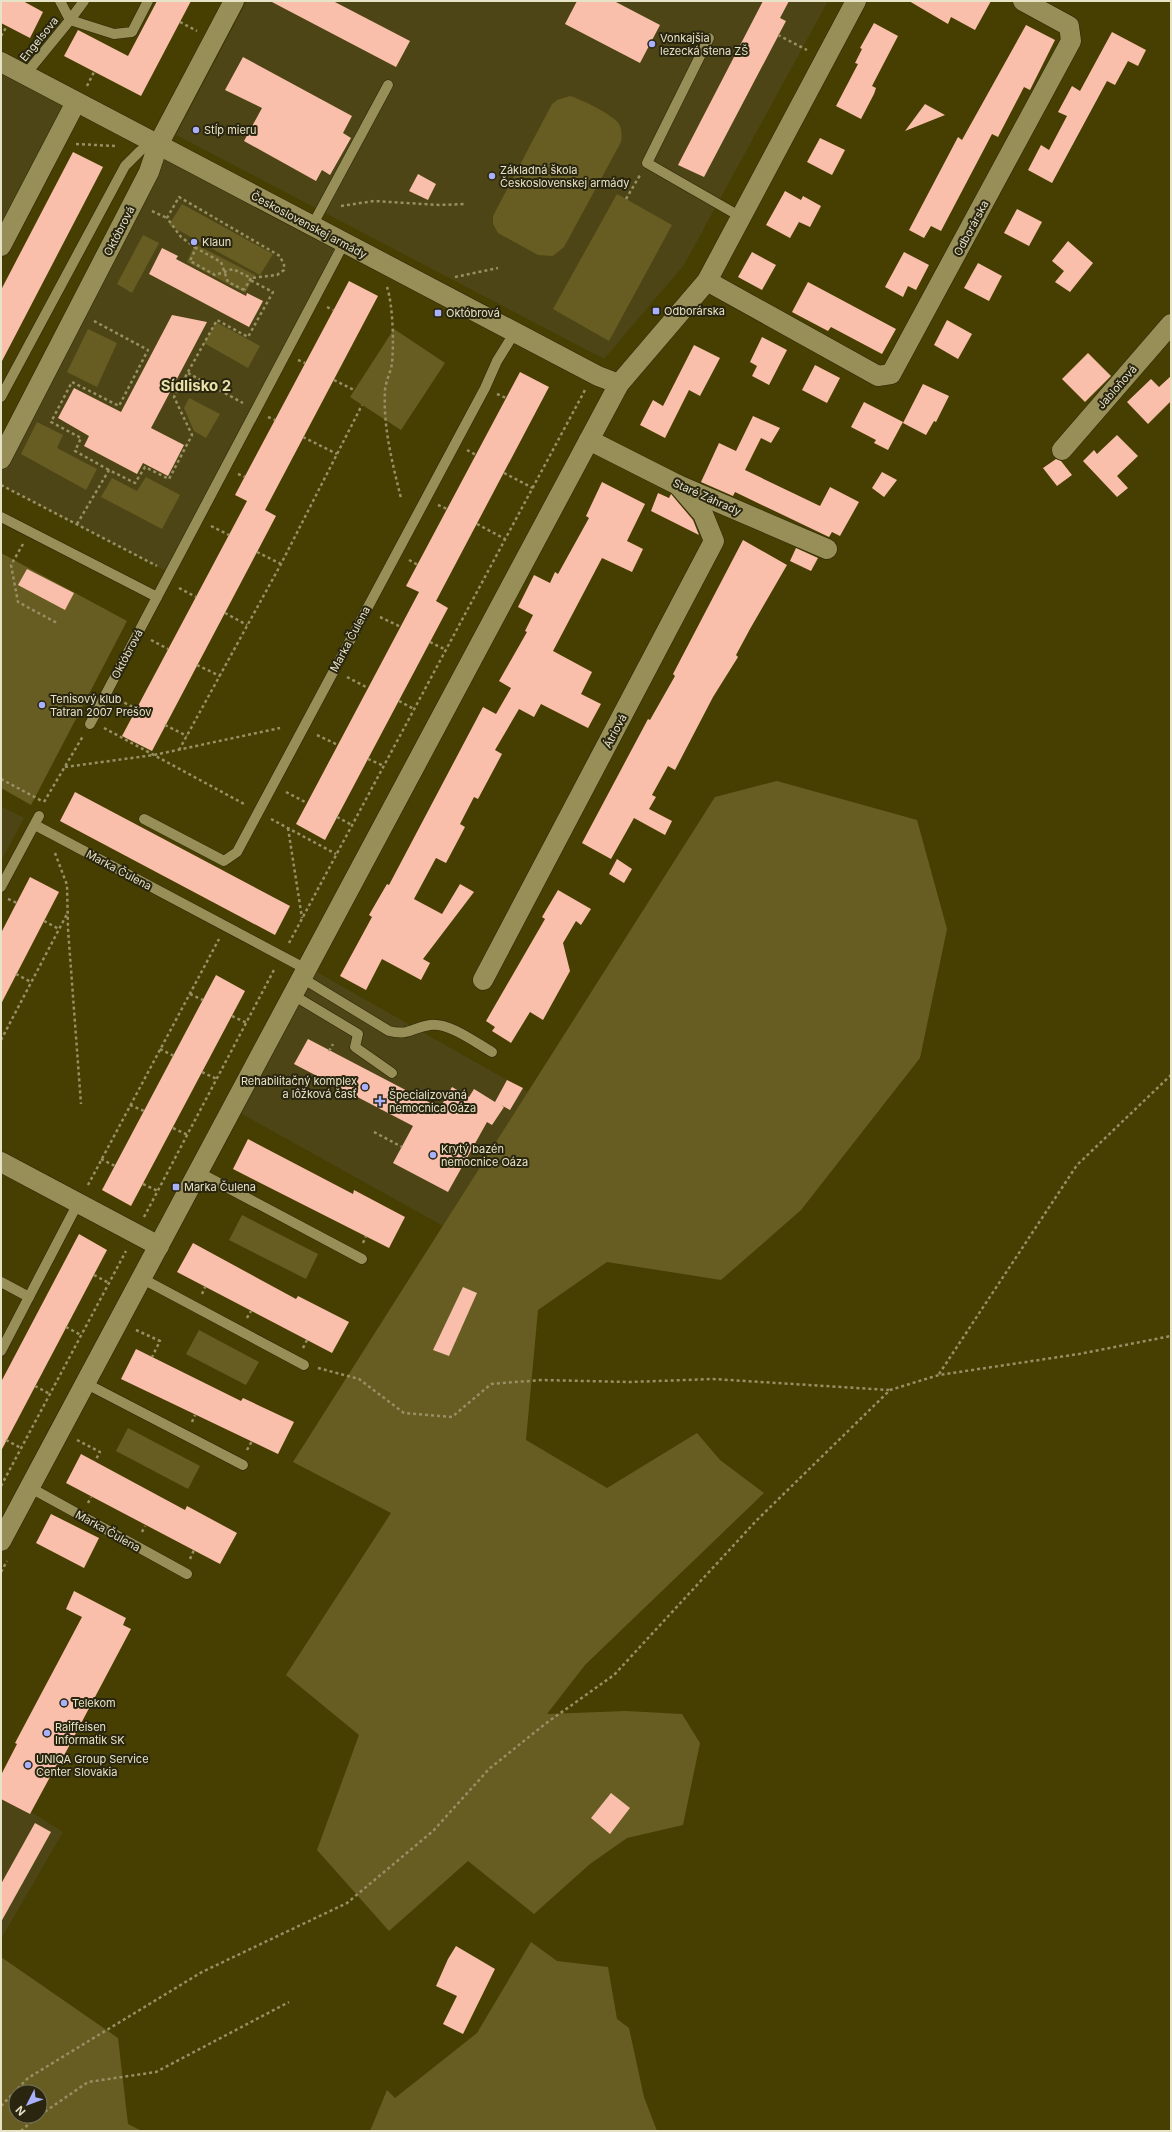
<svg xmlns="http://www.w3.org/2000/svg" width="1172" height="2132" font-family="Inter,sans-serif">
<style>
.built{fill:#4d4515}
.green{fill:#675d22;fill-rule:evenodd}
.building{fill:#fabfab}
.lines{fill:none;stroke-linecap:round;stroke-linejoin:round}
.service-casing{stroke:#292508;stroke-width:11}
.minor-casing{stroke:#292508;stroke-width:21}
.path{stroke:#979064;stroke-width:2.5;stroke-dasharray:3 3;stroke-linecap:butt}
.service{stroke:#978e58;stroke-width:10}
.minor{stroke:#978e58;stroke-width:20}
.poi-dot{fill:#a9b0fc;stroke:#29250f;stroke-width:1.5}
.labels{text-anchor:middle;dominant-baseline:central;stroke-width:4;stroke-linejoin:round;paint-order:stroke}
.poi-label{font-size:11px;fill:#e7e3c7;stroke:#29250f;text-anchor:start}
.street-label{font-size:11px;fill:#e7e3c7;stroke:#29250f}
.district-label{font-size:15px;font-weight:bold;fill:#ebe2aa;stroke:#29250f}
</style>
<rect width="100%" height="100%" fill="#473e02"/>
<!-- built -->
<g class="built">
<path d="M 247,1 L 828,1 L 684,265 L 604,359 L 176,135 Z"/>
<path d="M 1,66 L 70,103 L 1,233 Z"/>
<path d="M 158,145 L 344,243 L 170,573 L 1,485 L 1,459 Z"/>
<path d="M 1,806 L 24,818 L 1,861 Z"/>
<path d="M 308,967 L 528,1092 L 443,1226 L 233,1109 Z"/>
<path d="M 1,1793 L 63,1832 L 1,1939 Z"/>
</g>
<!-- green -->
<g class="green">
<path d="M 570,96 C 581,99 613,115 619,124 C 622,130 622,136 621,142 L 564,247 L 553,256 L 538,255 L 498,233 L 493,224 L 493,216 L 552,104 L 557,100 Z"/>
<path d="M 617,194 L 672,225 L 609,341 L 553,309 Z"/>
<path d="M 182,204 L 273,254 L 260,275 L 169,225 Z"/>
<path d="M 143,235 L 159,243 L 132,293 L 117,284 Z"/>
<path d="M 195,244 L 255,275 L 245,293 L 187,262 Z"/>
<path d="M 216,322 L 260,346 L 248,368 L 204,343 Z"/>
<path d="M 88,329 L 117,343 L 97,387 L 67,372 Z"/>
<path d="M 394,329 L 445,363 L 401,430 L 350,397 Z"/>
<path d="M 189,398 L 220,414 L 206,438 L 194,431 L 184,408 Z"/>
<path d="M 37,422 L 63,435 L 57,448 L 97,469 L 86,490 L 21,454 Z"/>
<path d="M 146,477 L 180,495 L 162,529 L 101,497 L 112,478 L 137,491 Z"/>
<path d="M 1,553 L 127,621 L 31,805 L 1,788 Z"/>
<path d="M 777,781 L 917,820 L 947,929 L 920,1058 L 801,1210 L 721,1280 L 607,1262 L 538,1310 L 526,1440 L 607,1488 L 697,1433 L 720,1460 L 764,1493 L 585,1665 L 547,1714 L 626,1711 L 682,1714 L 700,1743 L 683,1825 L 627,1838 L 590,1864 L 534,1914 L 468,1861 L 389,1931 L 317,1850 L 359,1735 L 286,1675 L 391,1513 L 293,1462 L 715,797 Z"/>
<path d="M 242,1215 L 318,1254 L 306,1279 L 229,1240 Z"/>
<path d="M 199,1330 L 259,1362 L 246,1385 L 186,1354 Z"/>
<path d="M 128,1428 L 200,1466 L 188,1489 L 116,1451 Z"/>
<path d="M 531,1942 L 557,1961 L 608,1967 L 617,2019 L 629,2028 L 644,2097 L 657,2131 L 370,2131 L 387,2090 L 395,2098 L 477,2033 Z"/>
<path d="M 1,1957 L 118,2038 L 128,2124 L 142,2131 L 1,2131 ZM 16,2092 L 40,2092 L 40,2116 L 16,2116 Z"/>
</g>
<!-- building -->
<g class="building">
<path d="M 1,1 L 23,1 L 43,12 L 30,38 L 1,23 Z"/>
<path d="M 157,1 L 191,1 L 141,96 L 64,56 L 78,30 L 128,56 Z"/>
<path d="M 270,1 L 333,1 L 410,41 L 396,67 Z"/>
<path d="M 577,1 L 614,1 L 660,25 L 640,63 L 565,24 Z"/>
<path d="M 763,1 L 789,1 L 780,18 L 786,21 L 704,177 L 678,165 Z"/>
<path d="M 909,1 L 991,1 L 975,30 L 951,17 L 948,24 Z"/>
<path d="M 874,23 L 898,36 L 872,86 L 876,88 L 874,94 L 861,119 L 836,106 L 858,64 L 855,63 L 862,49 L 860,48 Z"/>
<path d="M 1026,25 L 1055,40 L 1030,90 L 1024,87 L 998,137 L 992,134 L 941,231 L 931,226 L 924,238 L 909,230 L 958,137 L 962,140 Z"/>
<path d="M 1112,32 L 1146,50 L 1138,66 L 1128,61 L 1115,85 L 1107,81 L 1052,183 L 1028,170 L 1041,145 L 1049,150 L 1067,116 L 1058,112 L 1072,86 L 1080,91 Z"/>
<path d="M 243,57 L 352,116 L 343,133 L 351,138 L 330,175 L 322,170 L 316,181 L 244,141 L 262,108 L 225,90 Z"/>
<path d="M 925,104 L 945,115 L 905,131 Z"/>
<path d="M 820,138 L 845,150 L 832,175 L 807,162 Z"/>
<path d="M 73,152 L 103,167 L 1,363 L 1,290 Z"/>
<path d="M 418,174 L 436,184 L 428,200 L 409,191 Z"/>
<path d="M 785,191 L 801,200 L 803,196 L 821,206 L 810,227 L 799,222 L 790,238 L 766,225 Z"/>
<path d="M 1017,209 L 1042,222 L 1029,246 L 1004,233 Z"/>
<path d="M 1068,241 L 1093,263 L 1070,292 L 1055,282 L 1064,271 L 1052,261 Z"/>
<path d="M 162,248 L 178,256 L 176,259 L 246,296 L 247,293 L 263,301 L 249,327 L 149,274 Z"/>
<path d="M 752,252 L 776,265 L 762,290 L 738,277 Z"/>
<path d="M 904,252 L 929,265 L 916,290 L 908,286 L 903,297 L 885,287 Z"/>
<path d="M 978,263 L 1002,276 L 989,301 L 964,288 Z"/>
<path d="M 349,281 L 378,296 L 265,510 L 276,516 L 152,751 L 122,736 L 247,501 L 235,495 Z"/>
<path d="M 808,282 L 896,329 L 882,354 L 831,327 L 828,331 L 792,312 Z"/>
<path d="M 172,315 L 207,322 L 151,428 L 184,445 L 168,476 L 143,463 L 137,474 L 84,446 L 89,436 L 58,418 L 74,388 L 121,412 Z"/>
<path d="M 947,320 L 972,334 L 958,359 L 934,345 Z"/>
<path d="M 762,337 L 787,350 L 769,385 L 752,376 L 757,366 L 750,362 Z"/>
<path d="M 694,345 L 720,358 L 700,396 L 689,390 L 665,438 L 640,425 L 653,400 L 663,406 Z"/>
<path d="M 1088,353 L 1111,376 L 1085,402 L 1062,379 Z"/>
<path d="M 815,365 L 840,378 L 827,403 L 802,390 Z"/>
<path d="M 520,372 L 549,387 L 436,601 L 448,608 L 325,840 L 296,824 L 419,592 L 406,586 Z"/>
<path d="M 1171,376 L 1171,401 L 1148,424 L 1127,402 L 1151,379 L 1159,387 Z"/>
<path d="M 923,384 L 949,396 L 936,422 L 934,421 L 926,435 L 903,423 Z"/>
<path d="M 864,402 L 903,422 L 888,450 L 874,443 L 876,440 L 851,427 Z"/>
<path d="M 753,416 L 780,428 L 771,443 L 761,438 L 745,470 L 820,506 L 830,487 L 859,502 L 840,536 L 832,532 L 829,537 L 735,492 L 733,496 L 701,482 L 719,443 L 736,451 Z"/>
<path d="M 1117,435 L 1138,456 L 1117,476 L 1128,488 L 1117,497 L 1083,461 L 1094,450 L 1097,454 Z"/>
<path d="M 1056,459 L 1061,461 L 1072,475 L 1057,486 L 1043,468 Z"/>
<path d="M 882,472 L 897,480 L 884,497 L 872,488 Z"/>
<path d="M 602,482 L 645,504 L 627,541 L 643,549 L 632,572 L 602,558 L 553,651 L 592,672 L 581,694 L 601,704 L 588,728 L 541,704 L 534,717 L 519,709 L 495,750 L 502,754 L 478,799 L 474,797 L 460,824 L 465,827 L 446,863 L 436,858 L 414,899 L 442,914 L 460,884 L 474,892 L 423,959 L 430,963 L 421,980 L 382,959 L 366,990 L 340,976 L 372,917 L 369,915 L 387,884 L 389,885 L 483,707 L 496,714 L 511,688 L 499,681 L 527,632 L 525,631 L 533,615 L 518,607 L 534,575 L 550,583 L 555,572 L 558,574 L 589,518 L 586,516 Z"/>
<path d="M 658,493 L 669,498 L 671,494 L 693,520 L 699,535 L 651,511 Z"/>
<path d="M 743,540 L 787,565 L 750,629 L 736,655 L 738,657 L 713,697 L 675,770 L 668,766 L 652,795 L 656,797 L 649,809 L 672,821 L 665,835 L 634,818 L 611,859 L 582,843 L 648,719 L 650,720 L 675,676 L 673,674 Z"/>
<path d="M 796,548 L 818,558 L 811,571 L 790,561 Z"/>
<path d="M 27,569 L 74,593 L 65,610 L 18,585 Z"/>
<path d="M 75,792 L 290,906 L 275,935 L 60,821 Z"/>
<path d="M 617,859 L 632,869 L 624,883 L 609,874 Z"/>
<path d="M 30,877 L 59,892 L 1,1004 L 1,933 Z"/>
<path d="M 558,890 L 591,909 L 581,925 L 576,921 L 563,943 L 570,971 L 543,1020 L 530,1012 L 511,1043 L 492,1031 L 495,1027 L 486,1021 L 545,919 L 542,917 Z"/>
<path d="M 216,975 L 245,991 L 131,1206 L 102,1190 Z"/>
<path d="M 308,1039 L 440,1108 L 452,1087 L 469,1097 L 474,1089 L 495,1102 L 507,1080 L 523,1088 L 510,1110 L 501,1105 L 504,1107 L 492,1125 L 487,1122 L 448,1192 L 393,1163 L 413,1126 L 294,1064 Z"/>
<path d="M 248,1139 L 353,1194 L 354,1190 L 405,1217 L 389,1248 L 233,1169 Z"/>
<path d="M 79,1234 L 107,1250 L 1,1451 L 1,1382 Z"/>
<path d="M 193,1243 L 296,1299 L 298,1296 L 349,1322 L 332,1353 L 177,1272 Z"/>
<path d="M 463,1287 L 477,1293 L 449,1356 L 433,1350 Z"/>
<path d="M 136,1349 L 241,1401 L 243,1398 L 294,1422 L 278,1454 L 121,1379 Z"/>
<path d="M 81,1454 L 185,1510 L 187,1506 L 237,1533 L 220,1564 L 66,1483 Z"/>
<path d="M 51,1514 L 99,1538 L 84,1568 L 36,1543 Z"/>
<path d="M 74,1591 L 126,1618 L 123,1625 L 131,1629 L 59,1765 L 57,1764 L 30,1814 L 1,1799 L 1,1775 L 17,1744 L 15,1743 L 82,1617 L 66,1609 Z"/>
<path d="M 611,1793 L 630,1808 L 610,1834 L 591,1818 Z"/>
<path d="M 35,1823 L 51,1832 L 1,1922 L 1,1884 Z"/>
<path d="M 456,1946 L 495,1969 L 463,2034 L 443,2024 L 457,1996 L 436,1986 L 448,1959 Z"/>
</g>
<g class="lines">
<!-- service casing -->
<g class="service-casing">
<g id="service">
<path d="M 60,1 L 70,20 L 84,1"/>
<path d="M 709,38 L 647,163 L 741,217"/>
<path d="M 25,75 L 70,20 L 114,34 L 132,32 L 148,1"/>
<path d="M 312,226 L 388,85"/>
<path d="M 1,397 L 125,166 L 140,151 L 153,142"/>
<path d="M 1,517 L 157,597"/>
<path d="M 90,724 L 344,243"/>
<path d="M 144,819 L 224,861 L 237,852 L 485,388 L 497,361 L 515,332"/>
<path d="M 35,825 L 306,969"/>
<path d="M 1,887 L 39,816"/>
<path d="M 302,978 L 389,1031 C 409,1036 411,1028 430,1025 C 449,1022 476,1043 492,1052"/>
<path d="M 293,995 L 358,1034 L 355,1047 L 392,1073"/>
<path d="M 198,1172 L 362,1259"/>
<path d="M 141,1278 L 304,1365"/>
<path d="M 1,1282 L 29,1297 L 1,1351"/>
<path d="M 29,1297 L 78,1203"/>
<path d="M 85,1383 L 243,1465"/>
<path d="M 29,1487 L 187,1574"/>
</g>
</g>
<!-- minor casing -->
<g class="minor-casing">
<g id="minor">
<path d="M 1,62 L 598,376 L 619,384"/>
<path d="M 1,246 L 76,102"/>
<path d="M 707,281 L 878,376 L 891,374 L 1071,41 L 1069,26 L 1023,1"/>
<path d="M 589,440 L 678,485 L 827,549"/>
<path d="M 1062,450 L 1171,324"/>
<path d="M 1,459 L 149,172 L 158,145 L 234,1"/>
<path d="M 483,980 L 714,541 L 703,514 L 678,485"/>
<path d="M 1,1162 L 159,1246"/>
<path d="M 1,1541 L 619,384 L 707,281 L 856,1"/>
</g>
</g>
<!-- path -->
<g class="path">
<path d="M 180,22 L 197,31"/>
<path d="M 778,35 L 807,50"/>
<path d="M 1,36 L 7,26"/>
<path d="M 87,86 L 94,72"/>
<path d="M 76,144 L 115,146"/>
<path d="M 626,199 L 640,175"/>
<path d="M 341,206 L 374,201 L 439,205 L 466,204"/>
<path d="M 152,211 L 167,218"/>
<path d="M 196,248 L 181,237 L 167,218 L 179,197 L 280,256 L 284,265 L 284,270 L 277,275 L 251,278"/>
<path d="M 455,277 L 498,268"/>
<path d="M 1,287 L 2,288"/>
<path d="M 387,287 C 393,305 394,344 392,363 C 391,372 386,380 385,390 C 383,427 392,462 401,498"/>
<path d="M 244,290 L 228,282 L 221,262 L 196,248 L 190,261 L 215,275 L 233,269 L 251,278 L 244,290"/>
<path d="M 327,307 L 333,310"/>
<path d="M 94,321 L 148,350 L 119,406 L 72,382 L 51,422 L 81,438 L 75,451 L 109,470"/>
<path d="M 298,360 L 305,363"/>
<path d="M 188,373 L 243,403"/>
<path d="M 334,380 L 354,390"/>
<path d="M 497,394 L 506,398"/>
<path d="M 268,417 L 275,420"/>
<path d="M 303,437 L 337,454"/>
<path d="M 467,450 L 476,455"/>
<path d="M 504,473 L 533,488"/>
<path d="M 238,474 L 245,477"/>
<path d="M 1,485 L 157,566"/>
<path d="M 438,505 L 447,509"/>
<path d="M 77,524 L 109,470 L 135,483 L 145,467 L 169,479 L 192,435 L 174,397 L 217,320 L 248,337 L 273,292 L 250,280"/>
<path d="M 477,524 L 505,539"/>
<path d="M 211,526 L 229,535"/>
<path d="M 23,544 L 11,565 L 18,602 L 57,623"/>
<path d="M 257,552 L 281,564"/>
<path d="M 409,560 L 418,565"/>
<path d="M 179,588 L 196,597"/>
<path d="M 225,613 L 247,625"/>
<path d="M 380,617 L 401,627"/>
<path d="M 151,640 L 168,649"/>
<path d="M 430,642 L 446,650"/>
<path d="M 197,665 L 220,676"/>
<path d="M 347,677 L 368,688"/>
<path d="M 119,700 L 137,709"/>
<path d="M 399,701 L 414,709"/>
<path d="M 165,725 L 187,736"/>
<path d="M 104,728 L 246,805"/>
<path d="M 317,735 L 338,745"/>
<path d="M 179,750 L 281,564 L 362,405"/>
<path d="M 368,759 L 384,766"/>
<path d="M 65,767 L 154,755 L 280,728"/>
<path d="M 1,779 L 42,801"/>
<path d="M 286,792 L 307,803"/>
<path d="M 44,802 L 83,736"/>
<path d="M 337,817 L 352,825"/>
<path d="M 271,819 L 336,854"/>
<path d="M 288,828 L 302,918"/>
<path d="M 55,853 L 67,885 L 68,929 L 81,1104"/>
<path d="M 8,899 L 17,903"/>
<path d="M 44,921 L 59,929"/>
<path d="M 289,943 L 585,390"/>
<path d="M 16,974 L 31,982"/>
<path d="M 190,994 L 203,1000"/>
<path d="M 232,1016 L 247,1023"/>
<path d="M 1,1040 L 67,914"/>
<path d="M 160,1049 L 174,1056"/>
<path d="M 329,1051 L 333,1044"/>
<path d="M 202,1072 L 217,1079"/>
<path d="M 130,1105 L 144,1111"/>
<path d="M 173,1128 L 188,1135"/>
<path d="M 374,1132 L 402,1147"/>
<path d="M 101,1159 L 115,1166"/>
<path d="M 143,1184 L 158,1191"/>
<path d="M 88,1185 L 219,939"/>
<path d="M 144,1217 L 275,968"/>
<path d="M 363,1243 L 366,1236"/>
<path d="M 94,1275 L 109,1283"/>
<path d="M 202,1294 L 205,1287"/>
<path d="M 247,1318 L 251,1311"/>
<path d="M 66,1327 L 81,1335"/>
<path d="M 136,1330 L 160,1341 L 152,1357"/>
<path d="M 303,1348 L 307,1340"/>
<path d="M 318,1368 L 359,1379 L 404,1413 L 452,1417 L 491,1384 L 541,1380 L 630,1382 L 713,1379 L 889,1390"/>
<path d="M 939,1374 L 1077,1165 L 1171,1075"/>
<path d="M 35,1386 L 50,1394"/>
<path d="M 192,1422 L 195,1415"/>
<path d="M 6,1440 L 21,1448"/>
<path d="M 77,1440 L 100,1452 L 95,1461"/>
<path d="M 247,1450 L 252,1441"/>
<path d="M 1,1486 L 126,1251"/>
<path d="M 88,1503 L 91,1497"/>
<path d="M 142,1532 L 145,1526"/>
<path d="M 190,1559 L 194,1550"/>
<path d="M 1,1572 L 7,1561"/>
<path d="M 1,2106 L 28,2078 L 202,1972 L 347,1903 L 433,1831 L 489,1769 L 545,1724 L 614,1675 L 756,1521 L 890,1390 L 939,1375 L 1079,1354 L 1171,1336"/>
<path d="M 40,2115 L 88,2082 L 156,2072 L 289,2002"/>
<path d="M 21,2131 L 38,2116"/>
</g>
<!-- service -->
<use href="#service" class="service"/>
<!-- minor -->
<use href="#minor" class="minor"/>
</g>
<!-- markers -->
<g class="poi-dot">
<circle cx="652" cy="44" r="4"/>
<circle cx="196" cy="130" r="4"/>
<circle cx="492" cy="176" r="4"/>
<circle cx="194" cy="242" r="4"/>
<rect x="652" y="307" width="8" height="8" rx="2"/>
<rect x="434" y="309" width="8" height="8" rx="2"/>
<circle cx="42" cy="705" r="4"/>
<circle cx="365" cy="1087" r="4"/>
<path d="M378 1095h4v4h4v4h-4v4h-4v-4h-4v-4h4z"/>
<circle cx="433" cy="1155" r="4"/>
<rect x="172" y="1183" width="8" height="8" rx="2"/>
<circle cx="64" cy="1703" r="4"/>
<circle cx="47" cy="1733" r="4"/>
<circle cx="28" cy="1765" r="4"/>
</g>
<g class="labels">
<!-- poi labels -->
<g class="poi-label">
<text x="660" y="38">Vonkajšia<tspan x="660" dy="13">lezecká stena ZŠ</tspan></text>
<text x="204" y="130">Stĺp mieru</text>
<text x="500" y="170">Základná škola<tspan x="500" dy="13">Československej armády</tspan></text>
<text x="202" y="242">Klaun</text>
<text x="664" y="311">Odborárska</text>
<text x="446" y="313">Októbrová</text>
<text x="50" y="699">Tenisový klub<tspan x="50" dy="13">Tatran 2007 Prešov</tspan></text>
<text x="357" y="1081" text-anchor="end">Rehabilitačný komplex<tspan x="357" dy="13">a lôžková časť</tspan></text>
<text x="389" y="1095">Špecializovaná<tspan x="389" dy="13">nemocnica Oáza</tspan></text>
<text x="441" y="1149">Krytý bazén<tspan x="441" dy="13">nemocnice Oáza</tspan></text>
<text x="184" y="1187">Marka Čulena</text>
<text x="72" y="1703">Telekom</text>
<text x="55" y="1727">Raiffeisen<tspan x="55" dy="13">Informatik SK</tspan></text>
<text x="36" y="1759">UNIQA Group Service<tspan x="36" dy="13">Center Slovakia</tspan></text>
</g>
<!-- street labels -->
<g class="street-label">
<text transform="translate(39 39) rotate(-51)">Engelsova</text>
<text transform="translate(309 225) rotate(28)">Československej armády</text>
<text transform="translate(971 228) rotate(-62)">Odborárska</text>
<text transform="translate(119 231) rotate(-63)">Októbrová</text>
<text transform="translate(1117 387) rotate(-49)">Jabloňová</text>
<text transform="translate(707 497) rotate(24)">Staré Záhrady</text>
<text transform="translate(350 639) rotate(-62)">Marka Čulena</text>
<text transform="translate(127 654) rotate(-62)">Októbrová</text>
<text transform="translate(615 731) rotate(-62)">Átriová</text>
<text transform="translate(119 870) rotate(28)">Marka Čulena</text>
<text transform="translate(108 1531) rotate(29)">Marka Čulena</text>
</g>
<!-- district labels -->
<g class="district-label">
<text x="196" y="385">Sídlisko 2</text>
</g>
</g>
<!-- border -->
<rect width="1172" height="2132" fill="none" stroke="#e7e3c7" stroke-width="4"/>
<!-- north arrow -->
<g transform="translate(28 2104) rotate(228)"><circle r="19" fill="#29250f" stroke="#757159"/>
<path d="M0-3L7 15L0 10L-7 15Z" fill="#a9b0fc"/>
<text y="-6" font-size="11" font-weight="bold" text-anchor="middle" fill="#e7e3c7">N</text>
</g>
</svg>
